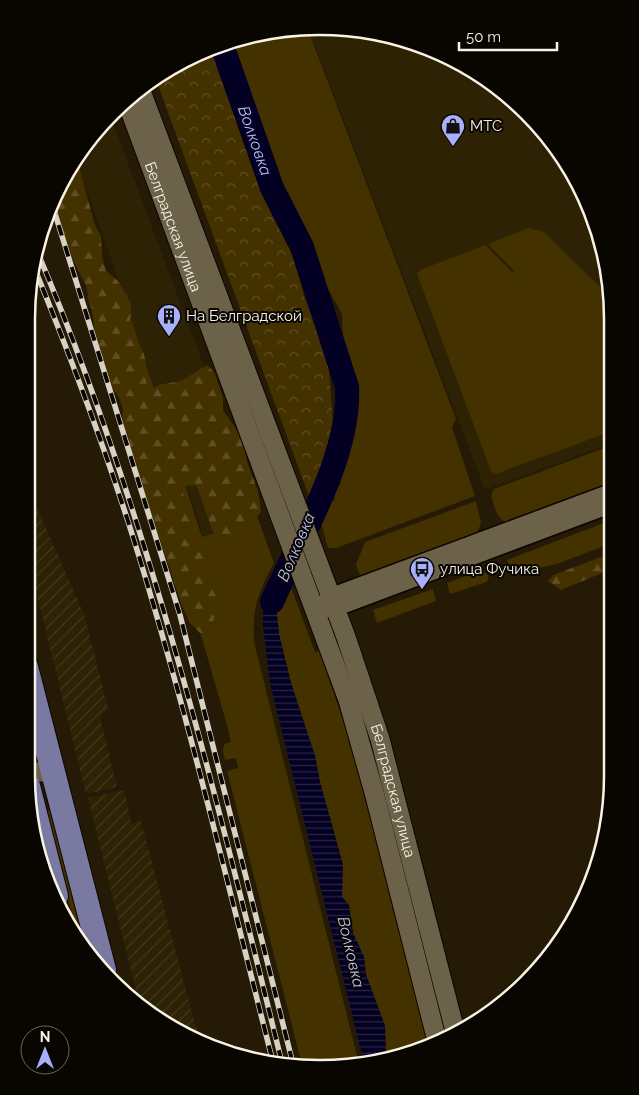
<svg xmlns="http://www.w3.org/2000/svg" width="639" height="1095" font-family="Raleway,sans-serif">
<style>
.built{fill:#2e2204}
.industrial{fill:url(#industrial-furrows)}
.grass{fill:#443100}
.forest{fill:url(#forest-firs)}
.park{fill:url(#park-crowns)}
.water{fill:url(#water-rules)}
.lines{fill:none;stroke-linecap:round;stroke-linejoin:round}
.river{stroke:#040023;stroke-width:24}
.minor-casing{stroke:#0d0500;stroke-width:18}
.tertiary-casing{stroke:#0d0500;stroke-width:21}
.primary-casing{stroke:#0d0500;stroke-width:26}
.minor{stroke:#6c6149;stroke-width:15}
.tertiary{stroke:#6c6149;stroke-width:19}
.primary{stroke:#7a79a2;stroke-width:24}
.rail-casing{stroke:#d8d2c4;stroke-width:5.5}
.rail{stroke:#090601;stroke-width:4;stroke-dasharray:11;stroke-linecap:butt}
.labels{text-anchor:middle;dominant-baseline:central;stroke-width:4;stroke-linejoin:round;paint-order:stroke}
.poi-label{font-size:15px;fill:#f9f3e6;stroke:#090601;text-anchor:start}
.street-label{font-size:15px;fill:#f9f3e6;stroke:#090601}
.water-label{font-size:16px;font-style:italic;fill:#b9c0f6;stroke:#090601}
.rim{fill:none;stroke:#f9f3e6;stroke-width:2.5}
</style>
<defs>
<pattern id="industrial-furrows" width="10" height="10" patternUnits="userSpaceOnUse" patternTransform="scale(1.25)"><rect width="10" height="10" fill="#2e2204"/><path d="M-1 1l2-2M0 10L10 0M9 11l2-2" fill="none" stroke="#43381c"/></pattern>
<pattern id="forest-firs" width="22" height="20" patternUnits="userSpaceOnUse" patternTransform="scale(1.25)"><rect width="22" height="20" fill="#443100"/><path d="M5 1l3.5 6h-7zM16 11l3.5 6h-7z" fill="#604f25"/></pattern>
<pattern id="park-crowns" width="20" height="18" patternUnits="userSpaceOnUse" patternTransform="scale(1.25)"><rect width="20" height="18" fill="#443100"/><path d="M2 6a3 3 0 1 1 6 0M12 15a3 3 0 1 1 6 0" fill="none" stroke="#604f25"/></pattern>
<pattern id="water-rules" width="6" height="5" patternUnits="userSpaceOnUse" patternTransform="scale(1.25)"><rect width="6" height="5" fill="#040023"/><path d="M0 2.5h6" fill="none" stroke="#292643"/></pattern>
</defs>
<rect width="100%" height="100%" fill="#241a05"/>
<!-- built -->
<g class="built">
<path d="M 310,32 L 376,32 L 482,76 L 527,112 L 573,173 L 597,226 L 612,300 L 612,443 L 485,490 Z"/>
<path d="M 112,120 L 260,515 L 203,536 L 120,284 L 75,158 Z"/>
</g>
<!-- industrial -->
<g class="industrial">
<path d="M 27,485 L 85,617 L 108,709 L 100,717 L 117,787 L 86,794 L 35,587 L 27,569 Z"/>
<path d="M 124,790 L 131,823 L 141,821 L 199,1039 L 156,1019 L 139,1003 L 88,798 Z"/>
</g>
<!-- grass -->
<g class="grass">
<path d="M 262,32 L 309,32 L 456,419 L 452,427 L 475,496 L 336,548 L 328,548 L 319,516 L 327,499 L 334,501 L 335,497 L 328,494 L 333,485 L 339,486 L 341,483 L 335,480 L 348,448 L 355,418 L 354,386 L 343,346 L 342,314 L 322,278 L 305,230 L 294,207 L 280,186 L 263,131 L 231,45 Z"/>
<path d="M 528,228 L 544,232 L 612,299 L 612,431 L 496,474 L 491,471 L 417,274 L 420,270 L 485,245 L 513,273 L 515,271 L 488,244 Z"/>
<path d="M 120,284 L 202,537 L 257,516 L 274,563 C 258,593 252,608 254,642 L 359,1064 L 338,1068 L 302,1065 L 227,771 L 238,768 L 236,758 L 225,760 L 223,752 L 224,744 L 231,742 L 227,725 L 192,604 L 129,429 L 87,296 Z"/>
<path d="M 612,445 L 612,483 L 508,522 L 503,521 L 497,514 L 491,496 L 494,489 Z"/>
<path d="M 476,501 L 481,523 L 477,533 L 361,577 L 356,565 L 365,542 Z"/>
<path d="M 612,520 L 612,543 L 557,564 L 518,572 L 511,568 L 507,560 Z"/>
<path d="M 482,570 L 489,576 L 487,582 L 450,594 L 447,583 Z"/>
<path d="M 289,582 L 315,652 L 319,651 L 323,661 L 354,753 L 428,1046 L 414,1053 L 386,1059 L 385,1026 L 366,974 L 364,957 L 353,933 L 348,905 L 342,897 L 315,756 L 291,683 L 279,634 L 276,606 Z"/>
<path d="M 433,589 L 436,601 L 377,623 L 373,610 Z"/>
<path d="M 26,706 L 36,752 L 34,753 L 30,751 L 26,736 Z"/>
<path d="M 52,810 L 89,956 L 77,935 L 46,811 Z"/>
</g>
<!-- forest -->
<g class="forest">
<path d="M 76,156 L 95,225 L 101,236 L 102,256 L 106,271 L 118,281 L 131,303 L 131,315 L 128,327 C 136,339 144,348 146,363 C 147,374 144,380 149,391 L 159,385 L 181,381 L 207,365 L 214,372 L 223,398 L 223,410 L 242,438 L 248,465 L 258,491 L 261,512 C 245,530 255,535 225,541 L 214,534 L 196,485 L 184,486 C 180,510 194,508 195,526 C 195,532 192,536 195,542 C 202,558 209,552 204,574 C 220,599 221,606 208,632 L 200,633 L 190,623 L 182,606 L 121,422 L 124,405 L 108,381 L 97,354 L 92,310 L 86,286 L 72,257 L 53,204 Z"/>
<path d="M 612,553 L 612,569 L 561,590 L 548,581 L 553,575 Z"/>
</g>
<!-- park -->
<path class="park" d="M 213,52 L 259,168 L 271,209 L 298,261 L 303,293 L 328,359 L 333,421 L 331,438 L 329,452 L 310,499 L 155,77 Z"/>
<!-- water -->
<path class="water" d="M 281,567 L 289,582 L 276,606 L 279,634 L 291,683 L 315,756 L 320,782 L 336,839 L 343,865 L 342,897 L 349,905 L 353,933 L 364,957 L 366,975 L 385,1026 L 386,1059 L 364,1063 L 270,683 L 263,626 L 263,610 Z"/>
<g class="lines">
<!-- river -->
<path class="river" id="s1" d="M 223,48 L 272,188 L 302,247 L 347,387 C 351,456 299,540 272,602"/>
<!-- minor casing -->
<g class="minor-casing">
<g id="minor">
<path d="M 323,603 L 330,596 L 612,491"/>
<path d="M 324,610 L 335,609 L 612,505"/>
</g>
</g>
<!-- tertiary casing -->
<g class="tertiary-casing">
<g id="tertiary">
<path id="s2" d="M 141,91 L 346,637 L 380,739 L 455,1031"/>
<path id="s3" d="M 128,105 L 348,700 L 375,796 L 437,1041"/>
<path d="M 26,772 L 53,772"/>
</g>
</g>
<!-- primary casing -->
<g class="primary-casing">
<g id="primary">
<path d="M 26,667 L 104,970"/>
<path d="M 28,786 L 56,896"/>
</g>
</g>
<!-- minor -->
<use href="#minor" class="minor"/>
<!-- tertiary -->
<use href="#tertiary" class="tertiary"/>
<!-- primary -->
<use href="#primary" class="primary"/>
<!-- rail casing -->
<g class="rail-casing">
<g id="rail">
<path d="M 52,204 L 180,615 L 293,1064"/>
<path d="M 37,251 C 148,513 214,788 282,1063"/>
<path d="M 34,267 C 70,355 104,445 133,537 C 187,710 228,886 273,1062"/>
</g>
</g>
<!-- rail -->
<use href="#rail" class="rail"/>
</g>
<!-- icons -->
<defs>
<g id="shop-pin" transform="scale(1.25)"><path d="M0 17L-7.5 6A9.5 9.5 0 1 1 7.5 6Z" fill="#a8b0fc" stroke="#090601"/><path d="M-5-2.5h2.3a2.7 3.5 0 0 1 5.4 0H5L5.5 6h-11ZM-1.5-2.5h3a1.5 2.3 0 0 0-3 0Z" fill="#111"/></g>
<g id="building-pin" transform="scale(1.25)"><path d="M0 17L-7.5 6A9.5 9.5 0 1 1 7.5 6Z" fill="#a8b0fc" stroke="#090601"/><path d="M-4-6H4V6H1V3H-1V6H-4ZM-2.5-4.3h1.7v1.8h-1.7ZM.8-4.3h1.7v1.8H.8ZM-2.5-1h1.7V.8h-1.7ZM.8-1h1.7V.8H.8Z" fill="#111"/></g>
<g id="bus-pin" transform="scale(1.25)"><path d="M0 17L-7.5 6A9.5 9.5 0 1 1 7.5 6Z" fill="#a8b0fc" stroke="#090601"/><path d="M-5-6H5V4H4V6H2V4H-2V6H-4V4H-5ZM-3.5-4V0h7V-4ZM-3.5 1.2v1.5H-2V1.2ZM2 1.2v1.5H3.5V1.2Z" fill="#111"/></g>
</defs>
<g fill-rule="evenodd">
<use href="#shop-pin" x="453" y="126"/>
<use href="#building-pin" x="169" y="316"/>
<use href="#bus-pin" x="422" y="569"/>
</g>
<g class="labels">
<!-- poi labels -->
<g class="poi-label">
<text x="470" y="126">МТС</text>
<text x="186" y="316">На Белградской</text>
<text x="440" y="569">улица Фучика</text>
</g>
<!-- street labels -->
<g class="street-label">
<text stroke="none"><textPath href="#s3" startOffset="130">Белградская улица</textPath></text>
<text stroke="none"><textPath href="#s2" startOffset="744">Белградская улица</textPath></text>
</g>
<!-- water labels -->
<g class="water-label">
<text stroke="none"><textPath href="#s1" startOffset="98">Волковка</textPath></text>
<text transform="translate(296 547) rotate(-67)">Волковка</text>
<text transform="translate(351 952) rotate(77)">Волковка</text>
</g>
</g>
<!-- crop -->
<path d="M0 0H639V1095H0ZM319 35H320A284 284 0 0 1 604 319V776A284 284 0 0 1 320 1060H319A284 284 0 0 1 35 776V319A284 284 0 0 1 319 35Z" fill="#090601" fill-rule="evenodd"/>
<path class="rim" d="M319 35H320A284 284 0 0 1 604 319V776A284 284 0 0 1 320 1060H319A284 284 0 0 1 35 776V319A284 284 0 0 1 319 35Z"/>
<!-- north arrow -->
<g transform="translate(45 1050)"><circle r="24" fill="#090601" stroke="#69655d"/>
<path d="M0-4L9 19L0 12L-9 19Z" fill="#a8b0fc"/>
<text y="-8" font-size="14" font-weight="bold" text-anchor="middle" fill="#f9f3e6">N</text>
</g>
<!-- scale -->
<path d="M459 42v8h98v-8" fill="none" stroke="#f9f3e6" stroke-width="2.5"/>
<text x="466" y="42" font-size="15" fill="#f9f3e6" stroke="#090601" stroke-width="4" paint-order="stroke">50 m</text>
</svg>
